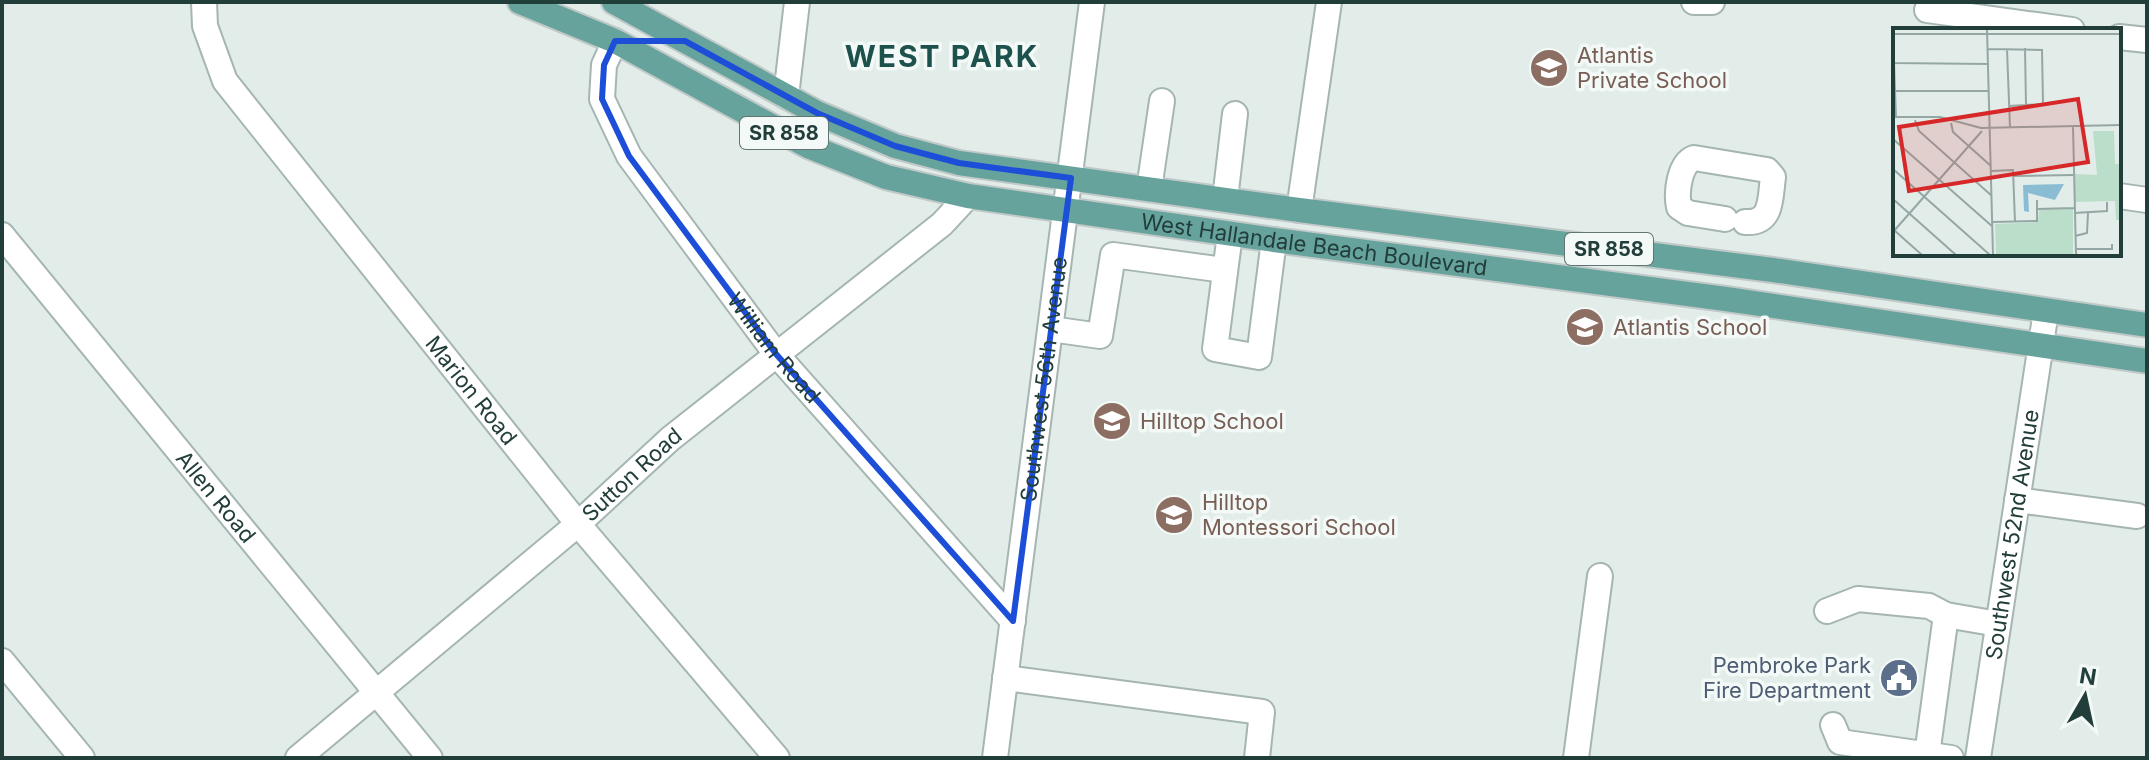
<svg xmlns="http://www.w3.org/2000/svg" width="2149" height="760" font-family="Inter,sans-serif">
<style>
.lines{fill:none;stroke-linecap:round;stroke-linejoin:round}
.minor-casing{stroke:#a5b5b2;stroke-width:28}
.major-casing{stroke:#c1c9c8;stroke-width:28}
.minor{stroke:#fff;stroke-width:24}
.major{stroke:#66a39c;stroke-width:24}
.marked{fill:none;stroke:#1d4ed8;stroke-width:6;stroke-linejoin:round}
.labels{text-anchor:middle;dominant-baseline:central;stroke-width:7;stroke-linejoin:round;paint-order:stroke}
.shield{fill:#f3f9f7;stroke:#617673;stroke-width:2}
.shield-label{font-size:20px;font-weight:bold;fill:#223e3b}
.education-label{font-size:22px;fill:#785e54;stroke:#f3f9f7;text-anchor:start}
.street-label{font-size:22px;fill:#223e3b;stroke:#f3f9f7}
.service-label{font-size:22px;fill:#4e5e75;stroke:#f3f9f7;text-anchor:end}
.district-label{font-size:30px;font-weight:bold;letter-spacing:2px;fill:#1d514c;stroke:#f3f9f7}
.inset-road{fill:none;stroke:#95a7a4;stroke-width:2}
.view{fill:#d62828;fill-opacity:0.15;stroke:#d62828;stroke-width:4}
.inset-edge{fill:none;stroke:#223e3b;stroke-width:4}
</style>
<rect width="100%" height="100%" fill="#e2edea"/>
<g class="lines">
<!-- minor casing -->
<g class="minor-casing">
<g id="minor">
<path id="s1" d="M 204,2 L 205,26 L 225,81 L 578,524 L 777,758"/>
<path d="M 1694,2 L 1712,2"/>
<path d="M 1927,10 L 2072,30"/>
<path d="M 2119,37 L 2147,40"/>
<path id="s2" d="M 615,41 L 604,65 L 602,99 L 629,156 L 776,354 L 1013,621"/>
<path d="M 786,96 L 797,2"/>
<path d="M 1149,189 L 1162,101"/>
<path d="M 2119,196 L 2147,200"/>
<path d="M 1225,199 L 1235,114"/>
<path d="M 1299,210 L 1329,2"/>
<path d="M 1725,219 L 1688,213 L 1679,207 C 1676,193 1679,164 1694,158 L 1767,170 L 1773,177 C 1770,198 1773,224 1745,222"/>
<path d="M 1230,234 L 1215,349 L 1259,357 L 1274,240"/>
<path id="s3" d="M 2,235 L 430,758"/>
<path d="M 1051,329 L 1100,336 L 1113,255 L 1224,270"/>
<path d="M 2017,500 L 2137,516"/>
<path d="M 1827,611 L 1858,599 L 1929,606 L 1946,615 L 1998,624"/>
<path d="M 2,661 L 82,758"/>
<path d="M 1005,678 L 1262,712 L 1257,758"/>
<path d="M 1833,725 L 1840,742 L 1951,758"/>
<path d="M 1927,755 L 1946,615"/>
<path id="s4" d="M 298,758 L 578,524 L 670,439 L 942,224 L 968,196"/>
<path id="s5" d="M 995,758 L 1092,2"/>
<path d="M 1576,758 L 1600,576"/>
<path id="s6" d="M 1978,758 L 2046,311"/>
</g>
</g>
<!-- major casing -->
<g class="major-casing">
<g id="major">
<path id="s7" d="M 520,2 L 615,41 L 808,146 L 886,177 L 968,196 L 1274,240 L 1726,299 L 2147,361"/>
<path d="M 614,2 L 817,113 L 895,146 L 959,163 L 1299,210 L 1773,270 L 2147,325"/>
</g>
</g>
<!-- minor -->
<use href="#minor" class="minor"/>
<!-- major -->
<use href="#major" class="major"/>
</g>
<!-- marked area -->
<path class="marked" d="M 615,41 L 685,41 L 817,113 L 895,146 L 959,163 L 1071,178 L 1013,621 L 776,354 L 629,156 L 602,99 L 604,65 Z"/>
<!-- icons -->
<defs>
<g id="school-disc" transform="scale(2)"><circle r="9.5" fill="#8d6e63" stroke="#f3f9f7"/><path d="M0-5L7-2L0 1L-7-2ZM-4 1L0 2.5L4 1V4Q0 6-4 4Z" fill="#fff"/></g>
<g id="civic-disc" transform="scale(2)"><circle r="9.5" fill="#5c6f8a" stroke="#f3f9f7"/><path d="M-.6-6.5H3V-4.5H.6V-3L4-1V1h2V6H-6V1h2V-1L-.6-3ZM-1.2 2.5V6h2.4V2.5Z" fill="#fff"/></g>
</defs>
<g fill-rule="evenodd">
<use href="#school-disc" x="1549" y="68"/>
<use href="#school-disc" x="1585" y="327"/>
<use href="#school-disc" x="1112" y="421"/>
<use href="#school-disc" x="1174" y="515"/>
<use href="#civic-disc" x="1899" y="678"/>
</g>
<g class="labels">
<!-- shield labels -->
<g class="shield">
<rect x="740" y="117" width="88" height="32" rx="6"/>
<rect x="1565" y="233" width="88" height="32" rx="6"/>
</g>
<g class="shield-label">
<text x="784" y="133">SR 858</text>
<text x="1609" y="249">SR 858</text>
</g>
<!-- education labels -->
<g class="education-label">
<text x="1577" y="55">Atlantis<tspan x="1577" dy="25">Private School</tspan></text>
<text x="1613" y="327">Atlantis School</text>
<text x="1140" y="421">Hilltop School</text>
<text x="1202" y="502">Hilltop<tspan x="1202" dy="25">Montessori School</tspan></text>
</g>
<!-- street labels -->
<g class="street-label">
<text stroke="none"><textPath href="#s7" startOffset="840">West Hallandale Beach Boulevard</textPath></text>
<text stroke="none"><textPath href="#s2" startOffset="364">William Road</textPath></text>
<text stroke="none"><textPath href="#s5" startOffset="382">Southwest 56th Avenue</textPath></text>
<text stroke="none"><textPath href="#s1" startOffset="478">Marion Road</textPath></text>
<text stroke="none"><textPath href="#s4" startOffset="438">Sutton Road</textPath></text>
<text stroke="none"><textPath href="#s3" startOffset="338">Allen Road</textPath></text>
<text stroke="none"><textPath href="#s6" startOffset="226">Southwest 52nd Avenue</textPath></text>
</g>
<!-- service labels -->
<g class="service-label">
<text x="1871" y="665">Pembroke Park<tspan x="1871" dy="25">Fire Department</tspan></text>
</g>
<!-- district labels -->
<g class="district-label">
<text x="942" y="56">WEST PARK</text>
</g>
</g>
<!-- overview -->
<g transform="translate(1893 28)">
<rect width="228" height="228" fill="#e2edea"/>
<path d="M 200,103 L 221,103 L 222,136 L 228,136 L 228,192 L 223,192 L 222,173 L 182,174 L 182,146 L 204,147 ZM 146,181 L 180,181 L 180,227 L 103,227 L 102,196 L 145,194 Z" fill="#bbdeca"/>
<path d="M 171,156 L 162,172 L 135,165 L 136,184 L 131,183 L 130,157 Z" fill="#8abdd3"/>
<path class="inset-road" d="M 94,1 L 100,227M 0,6 L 228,6M 0,7 L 3,90M 132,20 L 133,78M 95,21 L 149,22 L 150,76 L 116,78M 114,21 L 117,100M 0,35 L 96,36M 0,63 L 96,63M 0,89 L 47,89 L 88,100 L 228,97M 22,92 L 26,103 L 99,168M 58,95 L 60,104 L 98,138M 180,98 L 183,227M 0,111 L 100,199M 0,141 L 97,227M 98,143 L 120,142 L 122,194M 120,148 L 180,147M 0,171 L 63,227M 144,181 L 181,180M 181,185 L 214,183 L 214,174M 100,194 L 144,193 L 144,172M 1,202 L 29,227M 0,204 L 89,103M 182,208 L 194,205 L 195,185M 182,221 L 219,221 L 219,216"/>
<path class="view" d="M 185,71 L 195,134 L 16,163 L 6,99 Z"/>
<rect width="228" height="228" class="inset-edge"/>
</g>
<!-- border -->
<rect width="2149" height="760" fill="none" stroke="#223e3b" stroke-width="8"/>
<!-- north arrow -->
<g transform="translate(2085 696) rotate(9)" stroke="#f3f9f7" stroke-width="6" paint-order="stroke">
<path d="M0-6L14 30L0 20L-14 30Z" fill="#223e3b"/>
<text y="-12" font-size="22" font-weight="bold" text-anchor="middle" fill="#223e3b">N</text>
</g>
</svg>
